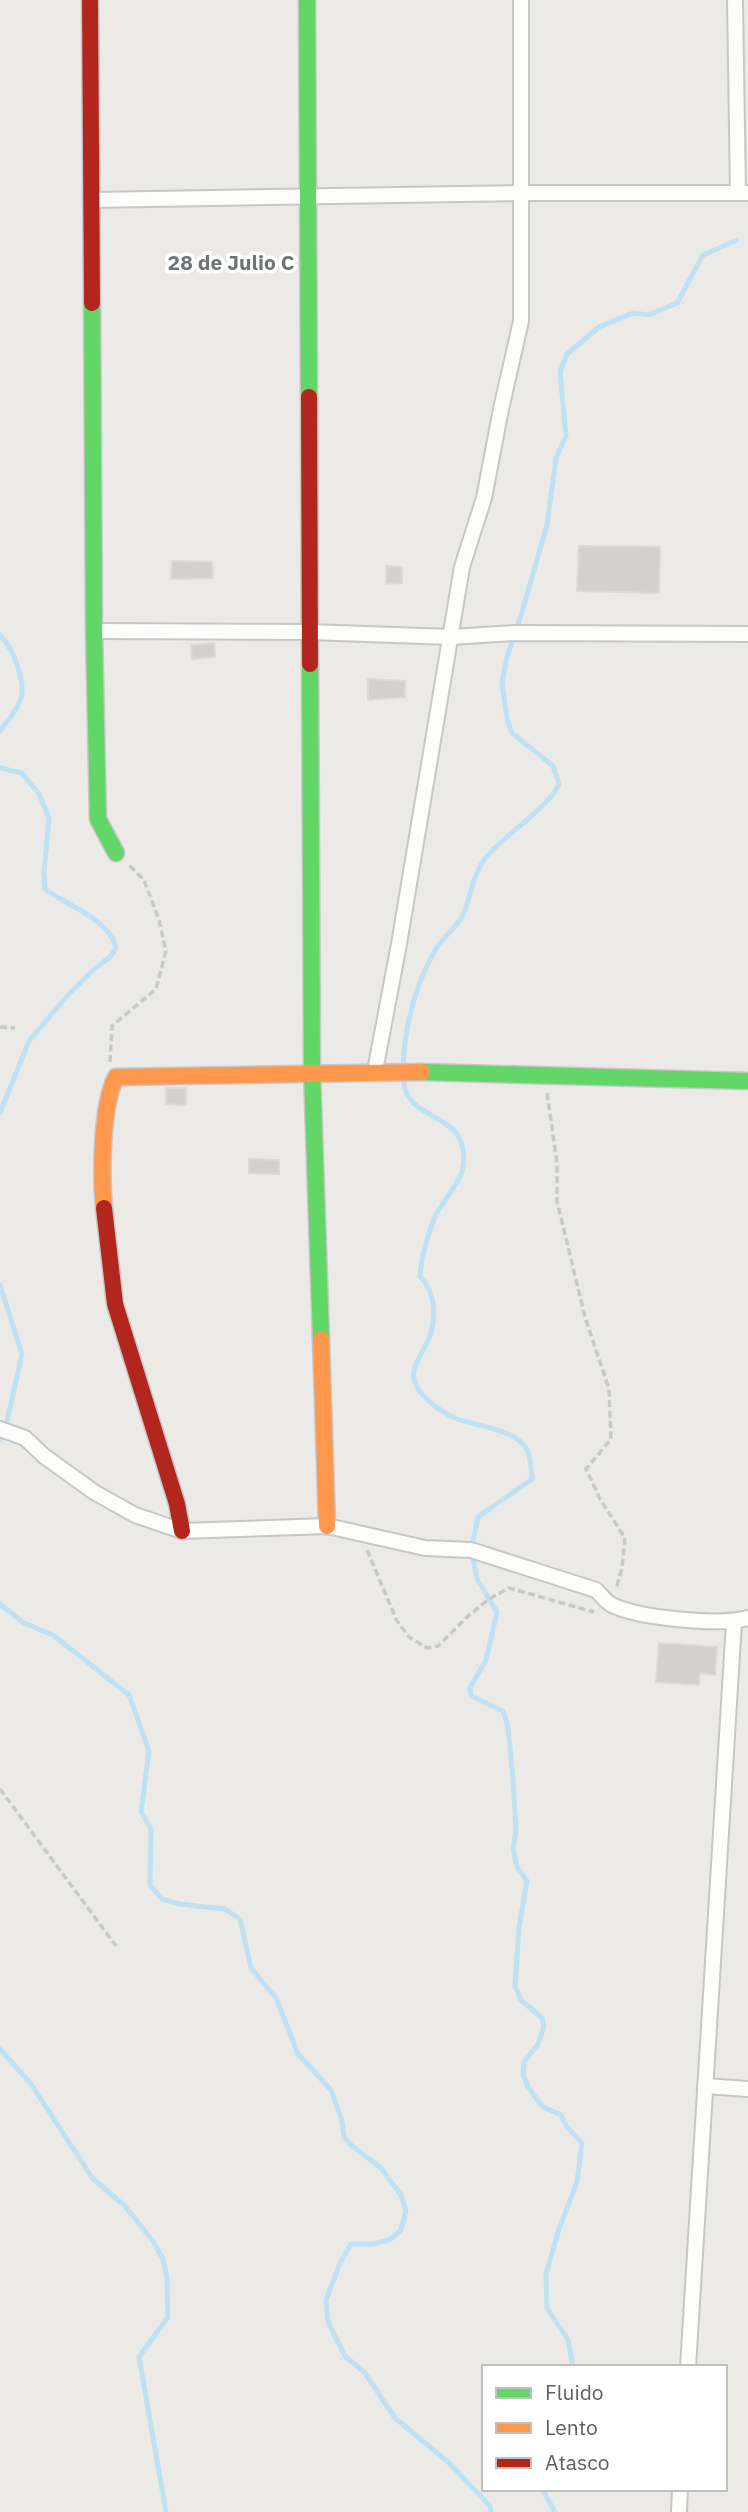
<svg xmlns="http://www.w3.org/2000/svg" width="748" height="2512" font-family="'IBM Plex Sans',sans-serif">
<style>
.lines{fill:none;stroke-linecap:round;stroke-linejoin:round}
.stream{stroke:#bfe1f3;stroke-width:5}
.building{fill:#d3d1d0;stroke:#dbdad6;stroke-width:2}
.street-casing{stroke:#c6c7c7;stroke-width:18}
.fast-casing{stroke:#c6c7c7;stroke-width:19}
.slow-casing{stroke:#c6c7c7;stroke-width:19}
.jam-casing{stroke:#c6c7c7;stroke-width:19}
.path{stroke:#c6cac8;stroke-width:3.5;stroke-dasharray:7 3.5;stroke-linecap:butt}
.street{stroke:#fcfcfb;stroke-width:14}
.fast{stroke:#63d668;stroke-width:16}
.slow{stroke:#ff974d;stroke-width:16}
.jam{stroke:#b3261e;stroke-width:16}
.labels{text-anchor:middle;dominant-baseline:central;stroke-width:7;stroke-linejoin:round;paint-order:stroke}
.neighbourhood-label{font-size:21px;font-weight:bold;fill:#6e7376;stroke:#fff}
</style>
<rect width="100%" height="100%" fill="#eceae7"/>
<g class="lines">
<!-- stream -->
<g class="stream">
<path d="M 0,635 C 7,643 14,654 17,665 C 29,697 19,706 0,731"/>
<path d="M 0,768 L 22,773 L 39,794 L 49,818 L 44,873 L 45,889 C 67,906 110,919 116,948 L 110,957 L 94,969 L 68,995 L 29,1041 L 0,1113"/>
<path d="M 403,1067 C 405,1026 415,984 436,949 C 443,937 457,927 463,915 C 472,894 472,874 487,856 C 506,834 549,807 559,784 L 553,766 L 512,733 L 507,719 L 502,683 L 507,657 L 522,612 L 547,525 L 556,458 L 566,436 L 560,372 L 567,354 L 599,327 L 633,313 L 649,315 L 677,303 L 703,255 L 737,240"/>
<path d="M 403,1076 C 404,1081 404,1088 406,1092 C 416,1116 452,1117 461,1142 C 473,1178 446,1191 434,1219 C 428,1235 421,1259 420,1276 C 436,1293 437,1319 428,1341 C 419,1360 404,1374 422,1394 C 430,1404 445,1414 457,1419 C 477,1426 520,1430 528,1452 C 531,1460 531,1471 532,1479 L 478,1517 L 471,1550 L 477,1579 L 497,1612 L 486,1660 L 470,1688 L 471,1696 L 503,1711 L 508,1727 L 513,1779 L 516,1830 L 513,1849 L 517,1867 L 527,1881 L 519,1928 L 515,1986 L 521,2000 L 542,2018 L 544,2027 L 538,2044 L 524,2062 L 523,2074 L 528,2087 L 543,2107 L 561,2115 L 567,2127 L 582,2143 L 577,2182 L 559,2229 L 546,2274 L 547,2308 L 568,2340 L 573,2367"/>
<path d="M 0,1285 L 22,1354 L 5,1430 L 0,1440"/>
<path d="M 0,1604 L 24,1623 L 53,1635 L 129,1695 L 149,1751 L 141,1812 L 151,1829 L 150,1885 L 162,1899 L 179,1904 L 225,1909 L 240,1919 L 251,1968 L 276,1998 L 298,2054 L 331,2090 L 342,2121 L 344,2137 L 352,2146 L 381,2168 L 401,2195 L 406,2211 L 401,2230 L 391,2239 L 374,2244 L 351,2244 L 340,2263 L 326,2300 L 328,2322 L 345,2356 L 365,2373 L 395,2418 L 448,2462 L 490,2506 L 491,2512"/>
<path d="M 0,2049 L 31,2084 L 93,2179 L 125,2206 L 152,2240 L 163,2259 L 167,2277 L 168,2317 L 139,2357 L 166,2512"/>
<path d="M 542,2489 L 555,2512"/>
</g>
</g>
<!-- building -->
<g class="building">
<path d="M 579,546 L 660,547 L 659,593 L 577,591 Z"/>
<path d="M 172,561 L 212,562 L 213,578 L 171,579 Z"/>
<path d="M 386,566 L 402,567 L 402,583 L 386,584 Z"/>
<path d="M 214,643 L 215,657 L 192,659 L 191,645 Z"/>
<path d="M 368,679 L 405,681 L 405,697 L 368,700 Z"/>
<path d="M 166,1088 L 186,1088 L 186,1105 L 166,1104 Z"/>
<path d="M 249,1159 L 279,1160 L 279,1174 L 249,1173 Z"/>
<path d="M 659,1643 L 717,1647 L 715,1675 L 700,1673 L 699,1685 L 656,1682 Z"/>
</g>
<g class="lines">
<!-- street casing -->
<g class="street-casing">
<g id="street">
<path d="M 735,0 L 738,193"/>
<path d="M 91,200 L 521,193 L 748,193"/>
<path d="M 94,631 L 309,632 L 451,637 L 515,633 L 748,634"/>
<path d="M 375,1071 L 399,944 L 462,567 L 484,498 L 501,409 L 521,321 L 521,0"/>
<path d="M 0,1429 L 25,1438 L 44,1456 L 94,1492 L 135,1515 L 182,1531 L 327,1526 L 425,1548 L 471,1550 L 596,1590 C 601,1595 606,1602 612,1605 C 638,1618 720,1626 748,1618"/>
<path d="M 705,2086 L 748,2089"/>
<path d="M 688,2367 L 734,1622"/>
<path d="M 679,2512 L 680,2489"/>
</g>
</g>
<!-- fast casing -->
<g class="fast-casing">
<g id="fast">
<path d="M 307,0 L 309,397"/>
<path d="M 92,303 L 94,631 L 98,819 L 116,853"/>
<path d="M 310,664 L 312,1071 L 321,1339"/>
<path d="M 422,1072 L 748,1081"/>
</g>
</g>
<!-- slow casing -->
<g class="slow-casing">
<g id="slow">
<path d="M 104,1208 C 101,1175 101,1107 116,1077 L 422,1072"/>
<path d="M 321,1339 L 327,1526"/>
</g>
</g>
<!-- jam casing -->
<g class="jam-casing">
<g id="jam">
<path d="M 90,0 L 92,303"/>
<path d="M 309,397 L 310,664"/>
<path d="M 104,1208 L 115,1304 L 177,1504 L 182,1531"/>
</g>
</g>
<!-- path -->
<g class="path">
<path d="M 0,1027 L 15,1028"/>
<path d="M 110,1062 L 112,1026 L 156,989 L 166,951 L 159,920 L 144,880 L 128,864"/>
<path d="M 547,1093 L 557,1163 L 557,1201 L 585,1317 L 609,1389 L 611,1439 L 586,1469 L 600,1499 L 625,1538 L 622,1568 L 616,1589"/>
<path d="M 367,1550 L 397,1621 L 409,1637 L 427,1648 L 438,1646 L 468,1616 L 489,1599 L 509,1588 L 594,1612"/>
<path d="M 0,1789 L 116,1946"/>
</g>
<!-- street -->
<use href="#street" class="street"/>
<!-- fast -->
<use href="#fast" class="fast"/>
<!-- slow -->
<use href="#slow" class="slow"/>
<!-- jam -->
<use href="#jam" class="jam"/>
</g>
<g class="labels">
<!-- neighbourhood labels -->
<g class="neighbourhood-label">
<text x="231" y="262">28 de Julio C</text>
</g>
</g>
<!-- legend -->
<rect x="482" y="2365" width="245" height="126" fill="#ffffff" stroke="#bec0c1" stroke-width="2"/>
<rect x="496" y="2388" width="35" height="10" fill="#63d668" stroke="#bec0c1" stroke-width="2"/>
<text x="545" y="2400" font-size="21" fill="#5d6164">Fluido</text>
<rect x="496" y="2423" width="35" height="10" fill="#ff974d" stroke="#bec0c1" stroke-width="2"/>
<text x="545" y="2435" font-size="21" fill="#5d6164">Lento</text>
<rect x="496" y="2458" width="35" height="10" fill="#b3261e" stroke="#bec0c1" stroke-width="2"/>
<text x="545" y="2470" font-size="21" fill="#5d6164">Atasco</text>
</svg>
